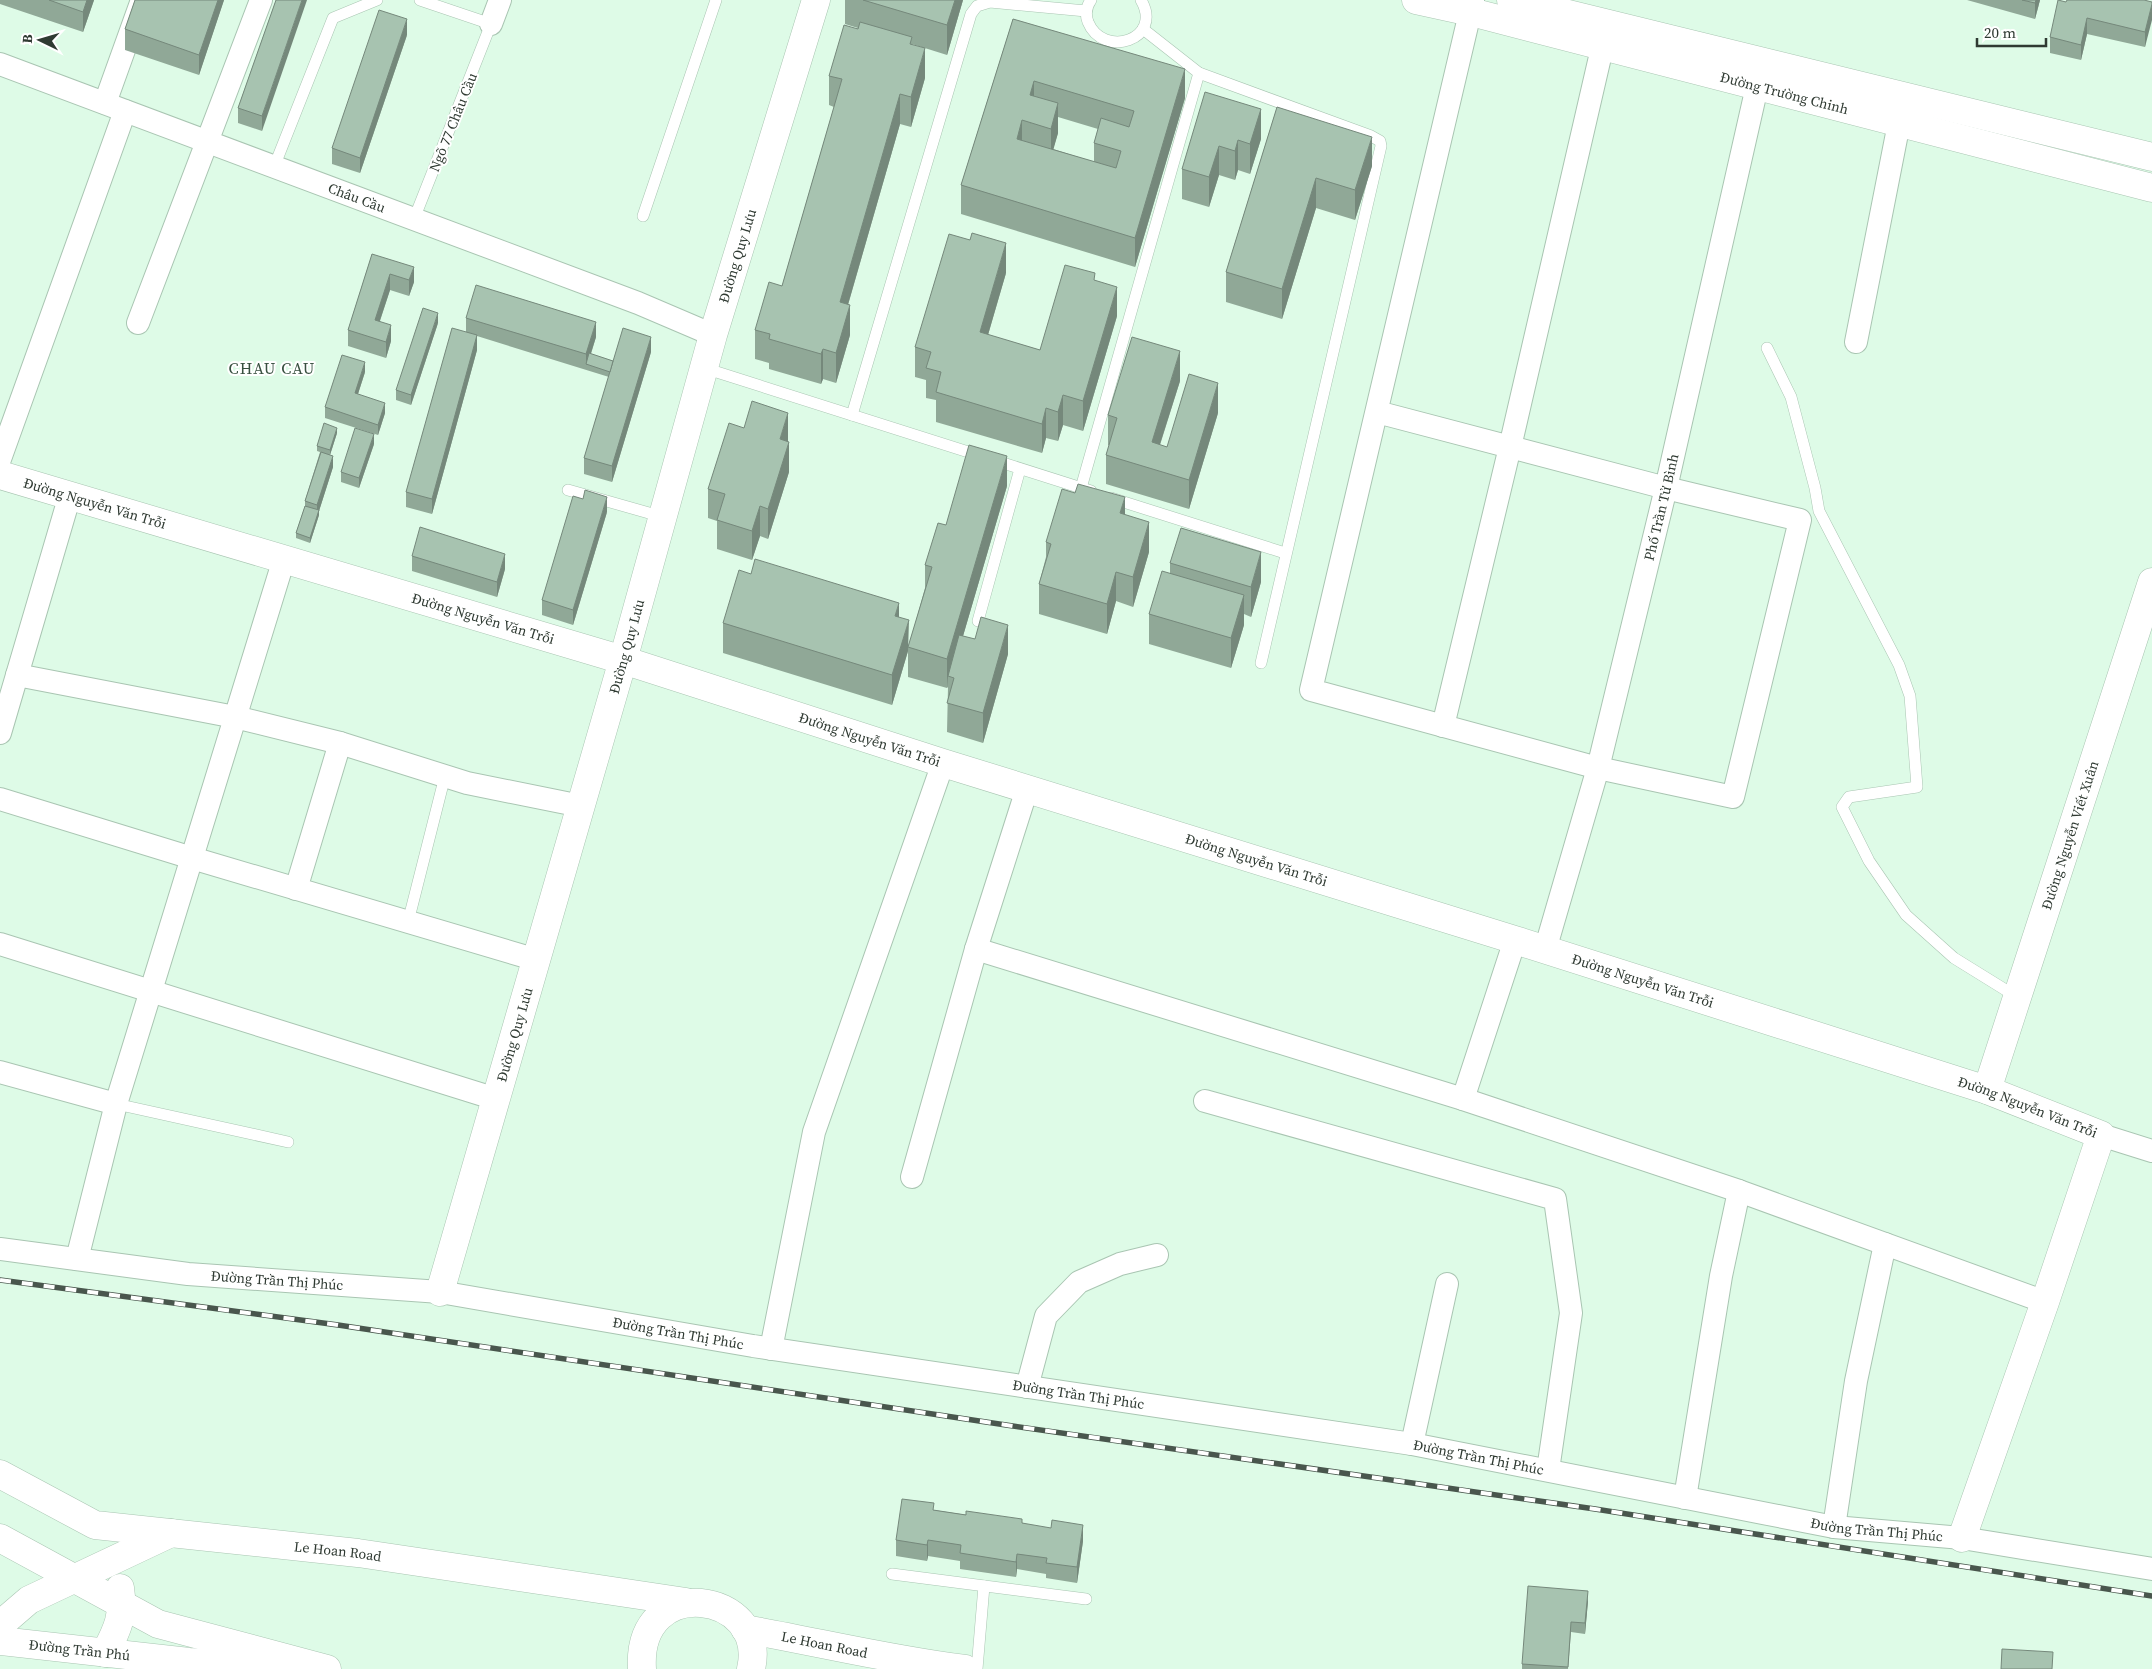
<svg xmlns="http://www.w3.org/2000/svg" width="2152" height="1669" font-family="'Source Serif 4',serif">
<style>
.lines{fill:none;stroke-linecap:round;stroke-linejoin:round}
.service-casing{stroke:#a9c5b2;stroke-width:12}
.minor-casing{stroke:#a9c5b2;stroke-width:24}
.tertiary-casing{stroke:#a9c5b2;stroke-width:29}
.primary-casing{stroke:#a9c5b2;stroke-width:29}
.service{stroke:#fff;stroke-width:11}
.minor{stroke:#fff;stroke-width:22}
.tertiary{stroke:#fff;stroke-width:28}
.primary{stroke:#fff;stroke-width:28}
.rail-casing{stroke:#49564d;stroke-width:5.5}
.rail{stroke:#fff;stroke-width:4;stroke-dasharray:11;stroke-linecap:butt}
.wall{fill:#90a897;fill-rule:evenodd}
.shaded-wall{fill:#75887b}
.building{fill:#a7c3b0;stroke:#75887b;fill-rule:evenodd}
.labels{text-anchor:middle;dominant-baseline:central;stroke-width:4;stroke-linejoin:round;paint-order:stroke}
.street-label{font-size:14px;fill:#2f3a32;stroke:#fff}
.quarter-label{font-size:16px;letter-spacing:1px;fill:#385040;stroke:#fff}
</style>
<rect width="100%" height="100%" fill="#defbe7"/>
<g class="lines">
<!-- service casing -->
<g class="service-casing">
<g id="service">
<path d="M 1091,0 C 1086,7 1085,14 1088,22 C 1103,59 1164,40 1141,0"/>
<path d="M 1143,29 L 1199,73 L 1371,136 L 1380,141 L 1381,146 L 1261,663"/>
<path d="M 274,167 L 333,18 L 377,0"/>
<path d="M 643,216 L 716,0"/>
<path d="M 414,219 L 491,24 L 420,0"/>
<path d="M 1767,348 L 1791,397 L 1815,488 L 1819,511 L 1899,665 L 1910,696 L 1917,787 L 1849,797 L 1842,807 L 1869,861 L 1906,915 L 1954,958 L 2017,997"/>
<path d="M 704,368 L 1091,491"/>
<path d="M 852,415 L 971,14 L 977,6 L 990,2 L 1086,11"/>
<path d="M 1081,488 L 1199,73"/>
<path d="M 568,490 L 663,517"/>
<path d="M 1111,498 L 1285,553"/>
<path d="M 978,621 L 1020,469"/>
<path d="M 408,922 L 445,776"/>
<path d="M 116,1104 L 288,1142"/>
<path d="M 892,1574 L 1086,1599"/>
<path d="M 977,1669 L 984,1586"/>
</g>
</g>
<!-- minor casing -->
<g class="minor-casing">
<g id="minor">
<path d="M 491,24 L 500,0"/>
<path id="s1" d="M 0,64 L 638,303 L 713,335"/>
<path d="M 105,103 L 142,0"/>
<path d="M 138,323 L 261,0"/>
<path d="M 1856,342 L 1902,108"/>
<path d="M 1377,412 L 1666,488 L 1800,520 L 1733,797 L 1598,768 L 1311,690 L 1473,0"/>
<path d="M 0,459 L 125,111"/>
<path d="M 17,675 L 235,717 L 340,743 L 467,783 L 581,806"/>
<path d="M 1443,726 L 1510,447 L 1606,31"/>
<path d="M 0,733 L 70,495"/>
<path d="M 0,799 L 192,858 L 537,960"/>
<path d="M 296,889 L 340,743"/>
<path d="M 0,944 L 496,1099"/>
<path d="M 976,949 L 1463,1099 L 1739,1191 L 2045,1302"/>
<path id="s2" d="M 1545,950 L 1598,768 L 1666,488 L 1761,69"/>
<path d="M 0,1072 L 116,1104"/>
<path d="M 1463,1099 L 1515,940"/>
<path d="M 1205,1101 L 1555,1199 L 1571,1313 L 1548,1470"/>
<path d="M 2101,1135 L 2152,1151"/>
<path d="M 912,1177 L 976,949 L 1027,789"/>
<path id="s3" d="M 0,1249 L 188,1274 L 440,1292 L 753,1346 L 1412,1444 L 1834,1527 L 1962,1538 L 2152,1569"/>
<path d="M 77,1259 L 116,1104 L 284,559"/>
<path d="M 771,1349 L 814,1132 L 943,763"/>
<path d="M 1027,1387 L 1046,1316 L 1079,1282 L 1120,1264 L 1157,1255"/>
<path d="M 1412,1444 L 1447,1284"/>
<path d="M 1685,1498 L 1721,1276 L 1739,1191"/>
<path d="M 1834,1527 L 1856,1381 L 1885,1244"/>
</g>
</g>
<!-- tertiary casing -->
<g class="tertiary-casing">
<g id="tertiary">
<path id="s4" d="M 1416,0 L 1471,12 L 2152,188"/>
<path d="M 1511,0 L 2152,157"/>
<path id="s5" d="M 0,475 L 623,660 L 943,763 L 1515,940 L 1987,1090 L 2101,1135 L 2045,1302 L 1962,1538"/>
<path id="s6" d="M 1987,1090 L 2152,582"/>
<path id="s7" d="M 440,1292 L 623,660 L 713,335 L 816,0"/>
<path id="s8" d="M 0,1641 L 189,1662 L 279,1669"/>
</g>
</g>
<!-- primary casing -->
<g class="primary-casing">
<g id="primary">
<path id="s9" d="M 0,1474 L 95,1525 L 358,1553 L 686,1602"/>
<path d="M 0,1538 L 158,1624 L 327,1669"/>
<path d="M 0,1625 L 29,1600 L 171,1533"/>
<path id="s10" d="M 745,1629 C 818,1642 891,1660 965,1669"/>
<path d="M 105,1653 C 118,1629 124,1615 120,1588"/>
<path d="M 642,1669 C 636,1571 769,1591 751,1669"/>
</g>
</g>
<!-- service -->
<use href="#service" class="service"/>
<!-- minor -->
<use href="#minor" class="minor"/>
<!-- tertiary -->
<use href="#tertiary" class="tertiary"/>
<!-- primary -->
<use href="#primary" class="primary"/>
<!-- rail casing -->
<g class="rail-casing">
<path id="rail" d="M 0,1280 L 338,1325 L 1006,1425 L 1595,1509 L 2152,1596"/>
</g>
<!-- rail -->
<use href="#rail" class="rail"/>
</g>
<!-- wall -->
<g class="wall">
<path d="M 0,0 L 94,0 L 83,32 L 0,4 Z"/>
<path d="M 135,0 L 224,0 L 199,75 L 125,50 L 125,29 Z"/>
<path d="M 276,0 L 262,131 L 238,123 L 238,108 Z"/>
<path d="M 845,0 L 963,0 L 947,55 L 912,44 L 925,78 L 911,127 L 900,124 L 848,305 L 850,335 L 836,383 L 823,379 L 821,384 L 769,369 L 769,363 L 755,359 L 755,330 L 782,286 L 834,107 L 829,105 L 829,76 L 858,28 L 845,24 Z"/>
<path d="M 1967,0 L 2040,0 L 2035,19 Z"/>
<path d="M 2066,2 L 2152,2 L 2145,47 L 2087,34 L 2081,60 L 2050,53 L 2050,37 Z"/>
<path d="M 1013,19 L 1185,98 L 1135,267 L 961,214 L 961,185 ZM 1058,117 L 1098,129 L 1094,143 L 1094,162 L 1053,149 L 1058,133 Z"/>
<path d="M 407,35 L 360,173 L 332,164 L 332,148 Z"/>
<path d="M 1277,107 L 1372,166 L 1355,220 L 1316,208 L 1282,319 L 1226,302 L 1226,272 Z"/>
<path d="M 1261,109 L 1261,139 L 1250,174 L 1238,170 L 1235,180 L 1219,175 L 1209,207 L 1182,199 L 1182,169 Z"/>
<path d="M 372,254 L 414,282 L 409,296 L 390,290 L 380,321 L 391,341 L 386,358 L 348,346 L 348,330 Z"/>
<path d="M 1006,273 L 988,335 L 1040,350 L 1095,280 L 1117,316 L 1083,431 L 1063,425 L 1058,441 L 1046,438 L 1042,453 L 936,422 L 936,400 L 926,398 L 926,380 L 915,377 L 915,347 Z"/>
<path d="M 466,318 L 596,337 L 591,354 L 613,361 L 651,352 L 612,482 L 584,474 L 584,458 L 609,377 L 477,336 L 477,350 L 432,514 L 406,507 L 406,492 L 466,332 Z"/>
<path d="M 438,323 L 411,405 L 396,400 L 396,390 Z"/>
<path d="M 365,372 L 358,394 L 385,413 L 378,435 L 325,418 L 325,407 Z"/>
<path d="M 1180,381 L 1160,445 L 1167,447 L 1218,413 L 1189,509 L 1106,484 L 1106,455 L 1109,445 L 1108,445 L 1108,415 Z"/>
<path d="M 337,433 L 330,455 L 333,467 L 319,511 L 319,515 L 310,543 L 296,538 L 296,533 L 305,506 L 305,501 L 320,452 L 317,451 L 317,446 Z"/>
<path d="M 788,442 L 789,472 L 768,539 L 760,536 L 752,560 L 717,549 L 717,521 L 708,518 L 708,489 Z"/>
<path d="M 374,444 L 359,488 L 341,482 L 341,472 Z"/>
<path d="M 1007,486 L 963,636 L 1008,654 L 983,743 L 947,732 L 948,687 L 947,688 L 908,677 L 908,651 L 892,705 L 723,653 L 723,623 L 899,617 L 909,646 L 925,588 L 925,565 L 946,525 Z"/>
<path d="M 607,512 L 573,625 L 542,615 L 542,600 Z"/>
<path d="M 1125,515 L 1149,552 L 1133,607 L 1116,601 L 1107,634 L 1039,614 L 1039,584 L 1046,557 L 1046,542 Z"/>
<path d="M 412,556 L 505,569 L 497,597 L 412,571 Z"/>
<path d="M 1170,563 L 1261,582 L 1251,617 L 1244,614 L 1244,625 L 1231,668 L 1149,644 L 1149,614 L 1170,573 Z"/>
<path d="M 934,1510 L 1022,1523 L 1083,1541 L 1077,1583 L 1046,1578 L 1046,1574 L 1017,1569 L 1016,1577 L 960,1569 L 960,1561 L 928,1556 L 927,1561 L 896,1556 L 896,1540 Z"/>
<path d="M 1588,1601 L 1585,1634 L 1571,1632 L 1568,1669 L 1522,1669 L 1522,1664 Z"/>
</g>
<!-- shaded-wall -->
<g class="shaded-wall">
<path d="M 87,0 L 94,0 L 83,32 L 83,12 Z"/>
<path d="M 218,0 L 224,0 L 199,75 L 199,55 Z"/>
<path d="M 302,0 L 307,0 L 262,131 L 262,116 Z"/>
<path d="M 955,0 L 963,0 L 947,55 L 947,25 Z"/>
<path d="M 2036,0 L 2040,0 L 2035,19 L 2035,3 Z"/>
<path d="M 2152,4 L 2152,20 L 2145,47 L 2145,32 Z"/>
<path d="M 2087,18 L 2087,34 L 2081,60 L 2081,45 Z"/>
<path d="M 407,19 L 407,35 L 360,173 L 360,158 Z"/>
<path d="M 925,48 L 925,78 L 911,127 L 911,97 Z"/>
<path d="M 1185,69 L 1185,98 L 1135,267 L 1135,238 Z"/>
<path d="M 1034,81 L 1034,110 L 1030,124 L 1030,95 Z"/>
<path d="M 900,94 L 900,124 L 840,332 L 840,302 Z"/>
<path d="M 1058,103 L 1058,133 L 1051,158 L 1051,129 Z"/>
<path d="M 1261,109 L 1261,139 L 1250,174 L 1250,144 Z"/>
<path d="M 1022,120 L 1022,150 L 1017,139 Z"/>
<path d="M 1372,137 L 1372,166 L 1355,220 L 1355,190 Z"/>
<path d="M 1238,140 L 1238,170 L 1235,180 L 1235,151 Z"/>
<path d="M 1219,146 L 1219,175 L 1209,207 L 1209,177 Z"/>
<path d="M 1316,178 L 1316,208 L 1282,319 L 1282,289 Z"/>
<path d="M 1006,243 L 1006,273 L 980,362 L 980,332 Z"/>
<path d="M 414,267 L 414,282 L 409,296 L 409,280 Z"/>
<path d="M 390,274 L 390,290 L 375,335 L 375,320 Z"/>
<path d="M 1117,287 L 1117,316 L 1083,431 L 1083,401 Z"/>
<path d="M 850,305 L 850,335 L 836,383 L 836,353 Z"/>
<path d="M 438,313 L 438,323 L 411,405 L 411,395 Z"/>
<path d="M 596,322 L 596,337 L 587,365 L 586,364 L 586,370 L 586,354 Z"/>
<path d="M 391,325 L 391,341 L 386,358 L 386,342 Z"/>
<path d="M 477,335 L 477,350 L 432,514 L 432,499 Z"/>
<path d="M 651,337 L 651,352 L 612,482 L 612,466 Z"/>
<path d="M 823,349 L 823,379 L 821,384 L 821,354 Z"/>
<path d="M 1180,351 L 1180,381 L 1152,469 L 1152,442 Z"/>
<path d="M 365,362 L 365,372 L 355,403 L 355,393 Z"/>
<path d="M 1218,383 L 1218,413 L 1189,509 L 1189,480 Z"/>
<path d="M 1063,395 L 1063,425 L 1058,441 L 1058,412 Z"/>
<path d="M 385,403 L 385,413 L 378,435 L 378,425 Z"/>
<path d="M 1046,408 L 1046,438 L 1042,453 L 1042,424 Z"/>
<path d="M 788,413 L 788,443 L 780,439 Z"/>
<path d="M 337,428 L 337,433 L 330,455 L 330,450 Z"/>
<path d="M 374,434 L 374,444 L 359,488 L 359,478 Z"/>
<path d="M 789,442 L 789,472 L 768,539 L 768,509 Z"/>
<path d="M 333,456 L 333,467 L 319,511 L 319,515 L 310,543 L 310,538 L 317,514 L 317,505 Z"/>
<path d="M 1007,456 L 1007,486 L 951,677 L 948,676 L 947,688 L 947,659 Z"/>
<path d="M 607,497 L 607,512 L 573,625 L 573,610 Z"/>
<path d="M 1125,497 L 1125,527 L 1120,513 Z"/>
<path d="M 760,506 L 760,536 L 752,560 L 752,531 Z"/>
<path d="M 1149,522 L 1149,552 L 1133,607 L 1133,577 Z"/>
<path d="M 1261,552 L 1261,582 L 1251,617 L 1251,587 Z"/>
<path d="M 505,554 L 505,569 L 497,597 L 497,582 Z"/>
<path d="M 1116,572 L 1116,601 L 1107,634 L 1107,604 Z"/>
<path d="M 1244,595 L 1244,625 L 1231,668 L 1231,638 Z"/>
<path d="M 899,603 L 899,633 L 895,616 Z"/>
<path d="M 909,620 L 908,651 L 892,705 L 892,675 Z"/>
<path d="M 1008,625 L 1008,654 L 983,743 L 983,713 Z"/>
<path d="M 1083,1525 L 1083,1541 L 1077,1583 L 1077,1567 Z"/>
<path d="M 928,1540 L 928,1556 L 927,1561 L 927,1545 Z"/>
<path d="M 1017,1554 L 1017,1569 L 1016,1577 L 1016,1562 Z"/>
<path d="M 1588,1591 L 1588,1601 L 1585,1634 L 1585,1623 Z"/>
</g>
<!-- building -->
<g class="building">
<path d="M 49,0 L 87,0 L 83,12 Z"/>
<path d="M 135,0 L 218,0 L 199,55 L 125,29 Z"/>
<path d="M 276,0 L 302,0 L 262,116 L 238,108 Z"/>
<path d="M 863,0 L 955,0 L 947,25 Z"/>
<path d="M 2022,0 L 2036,0 L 2035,3 Z"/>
<path d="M 2058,0 L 2066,2 L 2067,0 L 2144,0 L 2152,2 L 2152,4 L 2145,32 L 2087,18 L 2081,45 L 2050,37 Z"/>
<path d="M 379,10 L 407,19 L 360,158 L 332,148 Z"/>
<path d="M 1013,19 L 1185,69 L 1135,238 L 961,185 ZM 1034,81 L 1134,111 L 1129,127 L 1101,118 L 1094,143 L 1121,151 L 1116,168 L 1017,139 L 1022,120 L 1051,129 L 1058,103 L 1030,95 Z"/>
<path d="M 860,22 L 912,37 L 910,44 L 925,48 L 911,97 L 900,94 L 840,302 L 850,305 L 836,353 L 823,349 L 821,354 L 769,339 L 770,334 L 755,330 L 769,282 L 782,286 L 842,79 L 829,76 L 844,25 L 858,29 Z"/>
<path d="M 1205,92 L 1261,109 L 1250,144 L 1238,140 L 1235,151 L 1219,146 L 1209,177 L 1182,169 Z"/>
<path d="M 1277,107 L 1372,137 L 1355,190 L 1316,178 L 1282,289 L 1226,272 Z"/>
<path d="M 972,233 L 1006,243 L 980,332 L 1040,350 L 1065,265 L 1095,273 L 1094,280 L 1117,287 L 1083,401 L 1063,395 L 1058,412 L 1046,408 L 1042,424 L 936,392 L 941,372 L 926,368 L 931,352 L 915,347 L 949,234 L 970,240 Z"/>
<path d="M 372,254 L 414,267 L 409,280 L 390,274 L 375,320 L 391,325 L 386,342 L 348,330 Z"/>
<path d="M 476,285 L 596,322 L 586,354 L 466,318 Z"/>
<path d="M 423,308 L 438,313 L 411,395 L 396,390 Z"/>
<path d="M 452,328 L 477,335 L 432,499 L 406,492 Z"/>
<path d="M 623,328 L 651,337 L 612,466 L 584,458 Z"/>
<path d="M 1132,337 L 1180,351 L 1152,442 L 1167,447 L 1189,374 L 1218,383 L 1189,480 L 1106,455 L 1117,418 L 1108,415 Z"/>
<path d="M 589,353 L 613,361 L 610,372 L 586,364 Z"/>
<path d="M 342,355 L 365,362 L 355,393 L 385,403 L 378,425 L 325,407 Z"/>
<path d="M 752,401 L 788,413 L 780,439 L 789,442 L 768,509 L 760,506 L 752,531 L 717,520 L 725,494 L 708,489 L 729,423 L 744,428 Z"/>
<path d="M 324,423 L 337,428 L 330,450 L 317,446 Z"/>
<path d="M 355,428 L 374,434 L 359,478 L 341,472 Z"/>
<path d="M 969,445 L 1007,456 L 947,659 L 908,647 L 932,567 L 925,565 L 938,523 L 946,525 Z"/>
<path d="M 321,452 L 333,456 L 317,505 L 305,501 Z"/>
<path d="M 1078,484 L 1125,497 L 1120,513 L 1149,522 L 1133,577 L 1116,572 L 1107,604 L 1039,584 L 1051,544 L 1046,542 L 1062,489 L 1075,493 Z"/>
<path d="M 585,490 L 607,497 L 573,610 L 542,600 L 573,496 L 583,499 Z"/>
<path d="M 305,506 L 319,510 L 310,538 L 296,533 Z"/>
<path d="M 420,527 L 505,554 L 497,582 L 412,556 Z"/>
<path d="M 1181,528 L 1261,552 L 1251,587 L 1170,563 Z"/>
<path d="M 755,559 L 899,603 L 895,616 L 909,620 L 892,675 L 723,623 L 739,570 L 751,574 Z"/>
<path d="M 1162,571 L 1244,595 L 1231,638 L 1149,614 Z"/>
<path d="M 981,617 L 1008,625 L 983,713 L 947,703 L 954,678 L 948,676 L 959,635 L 975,639 Z"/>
<path d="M 902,1499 L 934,1503 L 933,1510 L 966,1515 L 966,1511 L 1022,1519 L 1022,1523 L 1051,1528 L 1052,1520 L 1083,1525 L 1077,1567 L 1046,1563 L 1047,1558 L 1017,1554 L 1016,1562 L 960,1553 L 961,1545 L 928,1540 L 927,1545 L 896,1540 Z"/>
<path d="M 1528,1586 L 1588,1591 L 1585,1623 L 1571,1622 L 1568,1667 L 1522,1664 Z"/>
<path d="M 2002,1649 L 2053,1652 L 2052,1669 L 2001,1669 Z"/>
</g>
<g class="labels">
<!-- street labels -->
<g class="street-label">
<text stroke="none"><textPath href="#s4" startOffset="380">Đường Trường Chinh</textPath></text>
<text transform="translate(453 122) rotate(-68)">Ngõ 77 Châu Cầu</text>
<text stroke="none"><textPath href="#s1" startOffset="381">Châu Cầu</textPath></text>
<text stroke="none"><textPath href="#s7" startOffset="1078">Đường Quy Lưu</textPath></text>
<text stroke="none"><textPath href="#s5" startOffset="99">Đường Nguyễn Văn Trỗi</textPath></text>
<text stroke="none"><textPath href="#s2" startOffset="458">Phố Trần Tử Bình</textPath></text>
<text stroke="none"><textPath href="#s5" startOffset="504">Đường Nguyễn Văn Trỗi</textPath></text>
<text stroke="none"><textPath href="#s7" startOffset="672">Đường Quy Lưu</textPath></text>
<text stroke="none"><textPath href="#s5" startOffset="909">Đường Nguyễn Văn Trỗi</textPath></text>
<text stroke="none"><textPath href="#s6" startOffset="268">Đường Nguyễn Viết Xuân</textPath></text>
<text stroke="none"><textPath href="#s5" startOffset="1314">Đường Nguyễn Văn Trỗi</textPath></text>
<text stroke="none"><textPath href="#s5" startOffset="1719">Đường Nguyễn Văn Trỗi</textPath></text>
<text stroke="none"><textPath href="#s7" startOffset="268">Đường Quy Lưu</textPath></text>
<text stroke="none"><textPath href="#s5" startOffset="2124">Đường Nguyễn Văn Trỗi</textPath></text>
<text stroke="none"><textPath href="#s3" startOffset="279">Đường Trần Thị Phúc</textPath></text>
<text stroke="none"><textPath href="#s3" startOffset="684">Đường Trần Thị Phúc</textPath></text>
<text stroke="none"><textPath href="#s3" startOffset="1089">Đường Trần Thị Phúc</textPath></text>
<text stroke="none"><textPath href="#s3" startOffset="1494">Đường Trần Thị Phúc</textPath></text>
<text stroke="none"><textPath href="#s3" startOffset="1899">Đường Trần Thị Phúc</textPath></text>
<text stroke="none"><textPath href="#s9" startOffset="352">Le Hoan Road</textPath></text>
<text stroke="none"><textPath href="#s10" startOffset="81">Le Hoan Road</textPath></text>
<text stroke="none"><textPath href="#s8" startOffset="80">Đường Trần Phú</textPath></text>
</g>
<!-- quarter labels -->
<g class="quarter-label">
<text x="272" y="368">CHAU CAU</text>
</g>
</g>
<!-- north arrow -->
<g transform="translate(40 40) rotate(275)" stroke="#ffffff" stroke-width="4" paint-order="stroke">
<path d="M0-4L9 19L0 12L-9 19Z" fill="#2f3a32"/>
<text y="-8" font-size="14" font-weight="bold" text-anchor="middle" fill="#2f3a32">B</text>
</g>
<!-- scale -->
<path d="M1977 38v8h69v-8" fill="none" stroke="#2f3a32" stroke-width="2.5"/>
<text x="1984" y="38" font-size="15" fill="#2f3a32" stroke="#ffffff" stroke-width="4" paint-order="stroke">20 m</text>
</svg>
